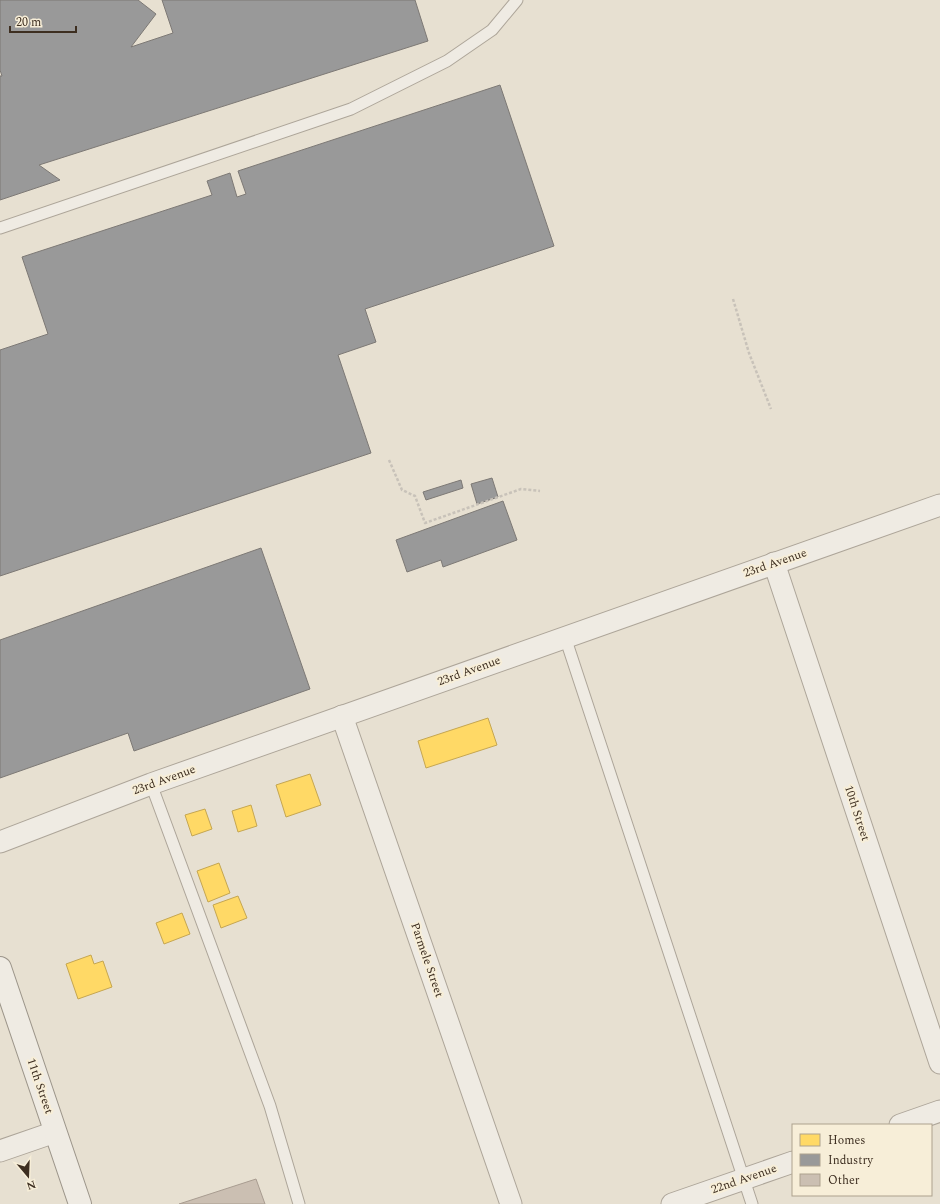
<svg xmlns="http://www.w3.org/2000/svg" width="940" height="1204" font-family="Spectral,serif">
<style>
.homes{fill:#ffd966;stroke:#c5a651}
.industry{fill:#999;stroke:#7d7975}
.building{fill:#cbbfb2;stroke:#a89c90}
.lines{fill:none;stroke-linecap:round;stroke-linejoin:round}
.lane-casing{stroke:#ada599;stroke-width:13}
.street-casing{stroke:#ada599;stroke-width:23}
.secondary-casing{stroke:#9c958a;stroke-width:24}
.path{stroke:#c8c2b9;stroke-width:2.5;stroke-dasharray:3 2;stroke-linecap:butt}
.lane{stroke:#efebe3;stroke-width:11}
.street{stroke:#efebe3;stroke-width:21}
.secondary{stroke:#efebe3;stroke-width:22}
.labels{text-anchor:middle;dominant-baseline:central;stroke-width:4;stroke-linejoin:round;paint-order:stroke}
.street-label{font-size:12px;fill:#3d2e20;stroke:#f7eed8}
</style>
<rect width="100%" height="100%" fill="#e7e0d1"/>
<!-- homes -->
<g class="homes">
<path d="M 488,718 L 497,745 L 426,768 L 418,741 Z"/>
<path d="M 310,774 L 321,805 L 286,817 L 276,785 Z"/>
<path d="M 251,805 L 257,826 L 238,832 L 232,811 Z"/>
<path d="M 205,809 L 212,829 L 192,836 L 185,815 Z"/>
<path d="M 219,863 L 230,893 L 208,902 L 197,871 Z"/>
<path d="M 238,896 L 247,918 L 221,928 L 213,905 Z"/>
<path d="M 182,913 L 190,934 L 164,944 L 156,923 Z"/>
<path d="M 91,955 L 94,964 L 103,961 L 112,987 L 78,999 L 66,964 Z"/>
</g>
<!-- industry -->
<g class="industry">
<path d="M 0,0 L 138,0 L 156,14 L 131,47 L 173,33 L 162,0 L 415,0 L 428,41 L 39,165 L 60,180 L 0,200 L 0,76 L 2,76 L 0,70 Z"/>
<path d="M 500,85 L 554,246 L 365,309 L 376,342 L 338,355 L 371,453 L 0,576 L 0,350 L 48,334 L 22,257 L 212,195 L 207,181 L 230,173 L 237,197 L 246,194 L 238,171 Z"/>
<path d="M 492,478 L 498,497 L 477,504 L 471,484 Z"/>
<path d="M 461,480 L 463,488 L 426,500 L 423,492 Z"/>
<path d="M 503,501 L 517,540 L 443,567 L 441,560 L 407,572 L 396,540 Z"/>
<path d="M 261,548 L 310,689 L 134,751 L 128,733 L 0,778 L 0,640 Z"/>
</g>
<!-- building -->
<path class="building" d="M 256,1179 L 265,1204 L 179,1204 Z"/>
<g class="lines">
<!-- lane casing -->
<g class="lane-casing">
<g id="lane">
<path d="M 0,228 L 351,109 L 447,61 L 492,30 L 517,0"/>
<path d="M 565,637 L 752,1204"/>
<path d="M 151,784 L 270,1106 L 299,1204"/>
</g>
</g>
<!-- street casing -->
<g class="street-casing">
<g id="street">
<path d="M 774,563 L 940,1063"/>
<path d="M 342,716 L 511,1204"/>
<path d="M 0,842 L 151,784 L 940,505"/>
<path d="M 900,1125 L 940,1111"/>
<path d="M 0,1151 L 55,1132"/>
<path d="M 672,1204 L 793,1162"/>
</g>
</g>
<!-- secondary casing -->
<g class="secondary-casing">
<path id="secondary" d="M 0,968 L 80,1204"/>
</g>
<!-- path -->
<g class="path">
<path d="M 733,299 L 749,353 L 771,409"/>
<path d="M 389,460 L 402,490 L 415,496 L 425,523 L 521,489 L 540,491"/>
</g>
<!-- lane -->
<use href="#lane" class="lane"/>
<!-- street -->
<use href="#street" class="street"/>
<!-- secondary -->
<use href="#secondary" class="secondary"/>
</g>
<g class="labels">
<!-- street labels -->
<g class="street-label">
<text transform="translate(775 563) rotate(-19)">23rd Avenue</text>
<text transform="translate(469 671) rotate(-20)">23rd Avenue</text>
<text transform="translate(164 780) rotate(-20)">23rd Avenue</text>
<text transform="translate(857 813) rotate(72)">10th Street</text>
<text transform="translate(427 960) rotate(71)">Parmele Street</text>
<text transform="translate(40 1086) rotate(71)">11th Street</text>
<text transform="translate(744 1179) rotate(-19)">22nd Avenue</text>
</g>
</g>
<!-- legend -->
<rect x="792" y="1124" width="140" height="72" fill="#f7eed8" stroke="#ada18e"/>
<rect x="800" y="1134" width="20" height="12" fill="#ffd966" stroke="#ada18e"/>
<text x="828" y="1144" font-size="12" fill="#3d2e20">Homes</text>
<rect x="800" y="1154" width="20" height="12" fill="#999999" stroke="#ada18e"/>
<text x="828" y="1164" font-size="12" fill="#3d2e20">Industry</text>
<rect x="800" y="1174" width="20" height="12" fill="#cbbfb2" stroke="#ada18e"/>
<text x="828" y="1184" font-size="12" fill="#3d2e20">Other</text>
<!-- north arrow -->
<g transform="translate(28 1176) rotate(161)" stroke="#f7eed8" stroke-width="3" paint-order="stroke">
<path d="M0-3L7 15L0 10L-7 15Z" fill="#3d2e20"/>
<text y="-6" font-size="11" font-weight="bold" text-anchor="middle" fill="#3d2e20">N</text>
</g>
<!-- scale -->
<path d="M10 26v6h66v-6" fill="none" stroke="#3d2e20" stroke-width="2"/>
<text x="16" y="26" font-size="12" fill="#3d2e20" stroke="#f7eed8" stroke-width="3" paint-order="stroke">20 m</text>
</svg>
